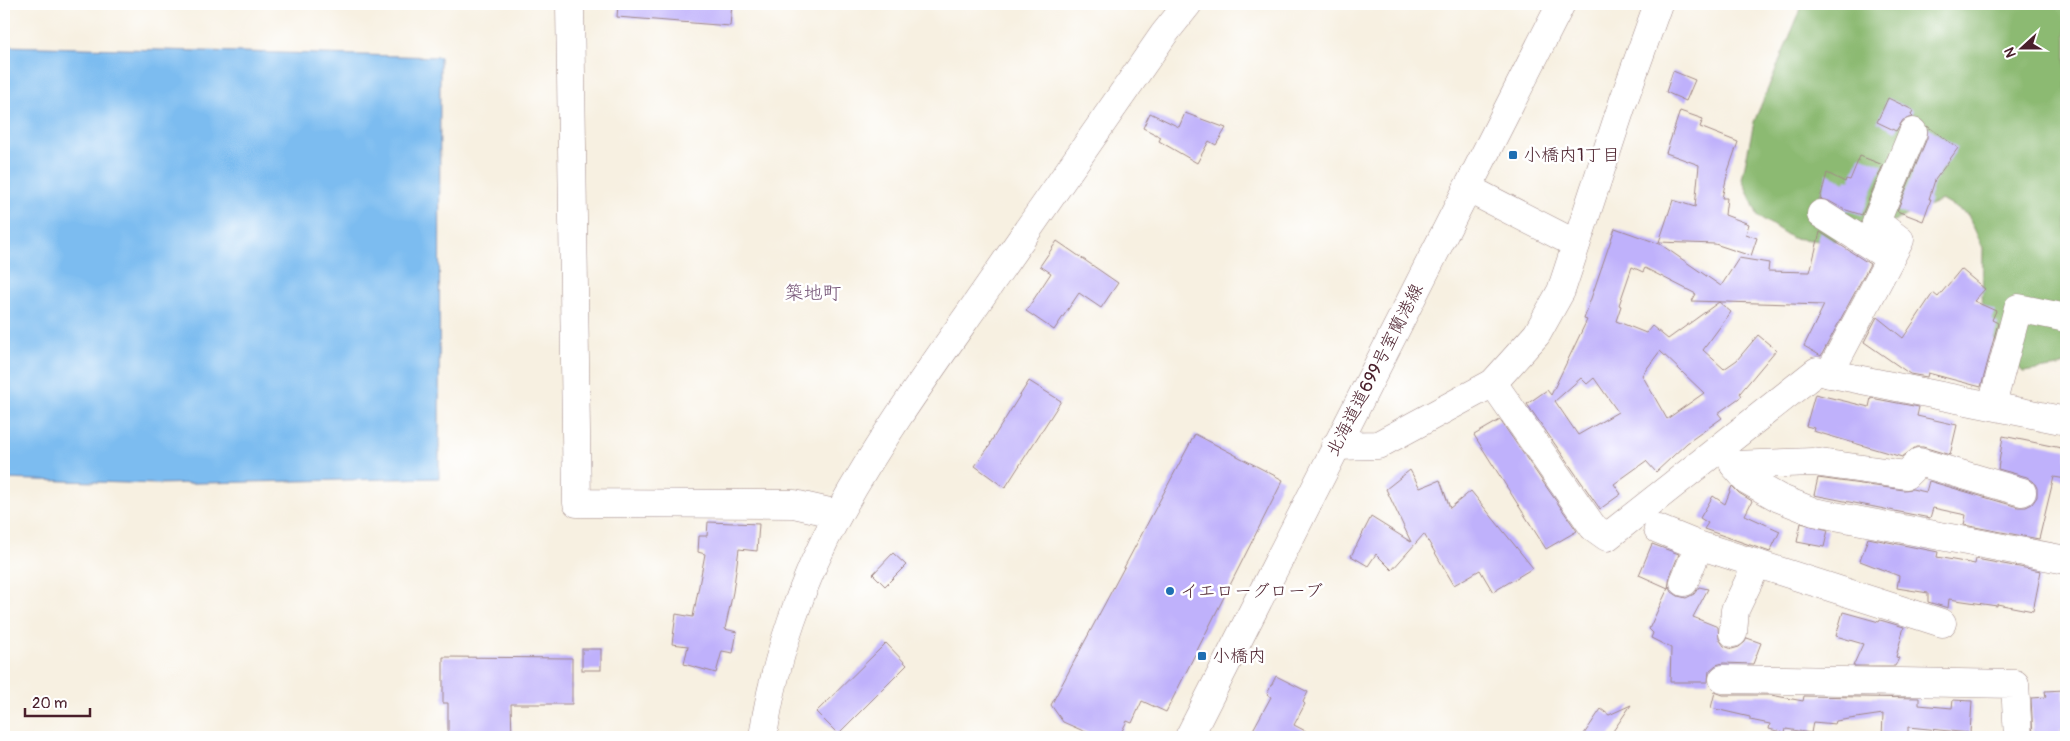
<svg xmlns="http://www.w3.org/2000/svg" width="2070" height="741" font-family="Pangolin,'Klee One',sans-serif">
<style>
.forest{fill:#8cba72;stroke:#6b6c4e}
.water{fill:#7cbcf0;stroke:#636e8e}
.building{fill:#bfb1fb;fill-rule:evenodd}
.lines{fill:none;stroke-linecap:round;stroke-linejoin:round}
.minor-casing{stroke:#a08886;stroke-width:29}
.major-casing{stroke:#a08886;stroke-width:29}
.minor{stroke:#fff;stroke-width:28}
.major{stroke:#fff;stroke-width:28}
.poi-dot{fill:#1f6fb2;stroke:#fff;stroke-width:2}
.labels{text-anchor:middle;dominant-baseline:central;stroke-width:5;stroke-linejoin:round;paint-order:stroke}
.poi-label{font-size:18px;fill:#4a1f2b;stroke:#fff;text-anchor:start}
.street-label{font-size:18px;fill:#4a1f2b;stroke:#fff}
.neighbourhood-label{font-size:19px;fill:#735274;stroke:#fff}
</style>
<rect width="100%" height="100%" fill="#fff"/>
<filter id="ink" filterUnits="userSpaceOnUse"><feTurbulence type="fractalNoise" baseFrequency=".02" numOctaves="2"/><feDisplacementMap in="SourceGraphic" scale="10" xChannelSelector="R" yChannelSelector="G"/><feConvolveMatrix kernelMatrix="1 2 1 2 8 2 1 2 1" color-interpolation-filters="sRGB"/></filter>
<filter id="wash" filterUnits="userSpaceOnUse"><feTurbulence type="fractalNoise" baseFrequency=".0096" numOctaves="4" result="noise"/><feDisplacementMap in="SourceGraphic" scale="20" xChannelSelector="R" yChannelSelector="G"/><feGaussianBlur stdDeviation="1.12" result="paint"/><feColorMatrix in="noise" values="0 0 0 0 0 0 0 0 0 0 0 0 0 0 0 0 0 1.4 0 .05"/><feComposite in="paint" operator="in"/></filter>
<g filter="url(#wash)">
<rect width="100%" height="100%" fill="#f7f0e1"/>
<!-- forest -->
<path class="forest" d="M 1803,4 L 2066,4 L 2066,363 L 2059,367 L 2023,372 L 1999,346 L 1982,318 L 1983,248 L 1968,215 L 1942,200 L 1878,228 L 1829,242 L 1792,238 L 1758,216 L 1742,179 L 1754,122 Z"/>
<!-- water -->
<path class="water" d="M 4,46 L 440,57 L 439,478 L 156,484 L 4,479 Z"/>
<g id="blocks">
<!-- building -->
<g class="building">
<path d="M 618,4 L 732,4 L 730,26 L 617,17 Z"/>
<path d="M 1673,71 L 1695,80 L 1686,101 L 1666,92 Z"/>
<path d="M 1888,98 L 1913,110 L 1911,115 L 1913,117 L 1903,120 L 1896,131 L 1877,122 Z"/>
<path d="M 1680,111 L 1703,119 L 1700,127 L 1738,142 L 1728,171 L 1722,198 L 1727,198 L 1725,215 L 1749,224 L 1746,234 L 1757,238 L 1751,256 L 1715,244 L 1659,242 L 1673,200 L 1695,207 L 1699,165 L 1666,153 Z"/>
<path d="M 1150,113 L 1179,127 L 1185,113 L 1226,128 L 1216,145 L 1209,141 L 1197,163 L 1159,141 L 1161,137 L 1143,128 Z"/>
<path d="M 1927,126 L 1958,148 L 1935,180 L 1929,199 L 1931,199 L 1923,221 L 1897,211 L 1927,138 Z"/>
<path d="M 1860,156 L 1883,165 L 1862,215 L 1843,209 L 1829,201 L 1820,199 L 1827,173 L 1845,182 L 1846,179 L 1850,180 Z"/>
<path d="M 1615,228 L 1660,244 L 1721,286 L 1739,258 L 1769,263 L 1768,271 L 1810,272 L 1820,232 L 1870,264 L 1821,356 L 1804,346 L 1824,305 L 1692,301 L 1696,294 L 1645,268 L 1643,272 L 1632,267 L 1619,305 L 1621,306 L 1616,321 L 1646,333 L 1652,326 L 1668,339 L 1719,302 L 1731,312 L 1703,350 L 1724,369 L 1737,360 L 1758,335 L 1776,350 L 1740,393 L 1742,396 L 1718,413 L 1722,418 L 1687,443 L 1656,472 L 1646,461 L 1614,484 L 1621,494 L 1600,509 L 1527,404 L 1547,390 L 1551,395 L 1587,320 L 1584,319 ZM 1660,351 L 1704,393 L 1667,419 L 1642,375 ZM 1581,378 L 1587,384 L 1594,378 L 1618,412 L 1578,435 L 1555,401 Z"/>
<path d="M 1057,241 L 1118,283 L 1101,308 L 1079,293 L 1054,330 L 1026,311 L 1051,273 L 1040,266 Z"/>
<path d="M 1961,269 L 1985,289 L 1974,301 L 1996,311 L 1992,320 L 1998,323 L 1981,387 L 1928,373 L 1927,377 L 1910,374 L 1864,342 L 1877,317 L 1903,338 L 1933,293 L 1938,297 Z"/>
<path d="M 1029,381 L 1061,401 L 1005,488 L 975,466 L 991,444 L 990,443 Z"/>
<path d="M 1815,394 L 1869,407 L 1871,398 L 1919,407 L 1917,416 L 1957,425 L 1950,455 L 1923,447 L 1916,447 L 1902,457 L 1813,431 L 1814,428 L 1806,426 Z"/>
<path d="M 1500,420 L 1577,531 L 1546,549 L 1474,435 Z"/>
<path d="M 1195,434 L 1283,480 L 1166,712 L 1142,701 L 1132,723 L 1127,721 L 1119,737 L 1097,737 L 1063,722 L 1051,705 Z"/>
<path d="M 2003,436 L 2066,449 L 2066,479 L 2054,477 L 2039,539 L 1964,525 L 1966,515 L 1933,508 L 1930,518 L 1814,495 L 1818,478 L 1904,490 L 1912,489 L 1926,492 L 1929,481 L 2018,507 L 2026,507 L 2032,504 L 2037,497 L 2037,488 L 2034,482 L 2027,477 L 1998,469 Z"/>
<path d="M 1410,470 L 1420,488 L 1440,480 L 1450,508 L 1471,491 L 1533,568 L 1493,592 L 1480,570 L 1454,585 L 1424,534 L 1392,570 L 1376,554 L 1368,566 L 1351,556 L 1371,517 L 1411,542 L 1386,489 Z"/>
<path d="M 1732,486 L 1739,493 L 1752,501 L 1745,515 L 1780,531 L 1770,552 L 1704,529 L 1708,523 L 1700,518 L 1713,496 L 1725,504 Z"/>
<path d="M 708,522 L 759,524 L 757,551 L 739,549 L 733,592 L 725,629 L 737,632 L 733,653 L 722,651 L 716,673 L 684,664 L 688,646 L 672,644 L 676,614 L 693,617 L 705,554 L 698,552 L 699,536 L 707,536 Z"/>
<path d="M 1801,523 L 1828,530 L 1824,547 L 1797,542 Z"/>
<path d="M 1868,538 L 1938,552 L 1937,557 L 1975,564 L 1976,559 L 2041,571 L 2033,611 L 1997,604 L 1997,606 L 1949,599 L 1948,608 L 1928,602 L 1928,593 L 1897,588 L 1899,576 L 1860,561 Z"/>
<path d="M 1652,544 L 1679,554 L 1670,576 L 1668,588 L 1639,575 Z"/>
<path d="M 893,553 L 906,565 L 885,586 L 873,574 Z"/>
<path d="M 1669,586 L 1672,592 L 1678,596 L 1686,598 L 1694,594 L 1699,587 L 1708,589 L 1693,617 L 1718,627 L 1719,639 L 1724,646 L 1732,649 L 1739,647 L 1745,642 L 1747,638 L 1761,643 L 1753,664 L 1723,663 L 1716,665 L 1709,671 L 1708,682 L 1670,682 L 1671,648 L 1651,638 L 1653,633 L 1649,629 Z"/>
<path d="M 1843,612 L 1879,622 L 1880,620 L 1904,627 L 1896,657 L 1899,658 L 1895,666 L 1853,666 L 1863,644 L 1836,636 Z"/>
<path d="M 886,643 L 907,665 L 838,734 L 816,712 Z"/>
<rect x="582" y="649" width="19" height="21"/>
<path d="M 443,657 L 572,658 L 572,704 L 511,704 L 512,737 L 448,737 L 448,703 L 443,703 Z"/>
<path d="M 1276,676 L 1308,692 L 1303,702 L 1305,704 L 1294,725 L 1317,737 L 1249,737 L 1271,697 L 1267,694 Z"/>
<path d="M 2064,690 L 2065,729 L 2060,729 L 2061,737 L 2033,737 L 2031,698 L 2046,697 L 2045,691 Z"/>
<path d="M 1715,692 L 1723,695 L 1771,695 L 1803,701 L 1804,696 L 1919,698 L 1919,705 L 1952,708 L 1953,700 L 1972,701 L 1970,733 L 1908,727 L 1908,737 L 1882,737 L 1883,714 L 1836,721 L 1835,724 L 1813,722 L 1811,733 L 1786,729 L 1785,733 L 1769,729 L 1770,724 L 1750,720 L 1750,717 L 1711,708 Z"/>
<path d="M 1631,705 L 1609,737 L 1582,737 L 1601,709 L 1609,715 Z"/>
</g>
</g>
</g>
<g filter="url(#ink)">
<use href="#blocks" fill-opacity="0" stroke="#a08886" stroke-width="1"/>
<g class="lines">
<!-- minor casing -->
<g class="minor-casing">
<g id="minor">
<path d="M 570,4 L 577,503 L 794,504 L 838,514"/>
<path d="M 1467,188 L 1576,244"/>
<path d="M 1821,214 L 1890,258"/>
<path d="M 1829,374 L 1900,240 L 1876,222 L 1913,132"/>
<path d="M 1493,383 L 1593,527 L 1607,537 L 1817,371 L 2066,421"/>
<path d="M 1992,405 L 2018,308 L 2066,318"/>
<path d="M 1335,446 L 1378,445 L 1493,383 L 1537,334 L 1561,291 L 1623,102 L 1658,4"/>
<path d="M 1734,465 L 1747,480 L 1779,498 L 1814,512 L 2066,560"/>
<path d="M 1734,465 L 1813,462 L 1906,475 L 1919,462 L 2022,492"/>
<path d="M 1658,529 L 1695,544 L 1942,623"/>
<path d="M 1684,582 L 1699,546"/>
<path d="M 1733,633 L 1735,610 L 1757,564"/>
<path d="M 1723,679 L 2015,684 L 2018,737"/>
<path d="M 763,737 C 773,664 803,577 839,513 C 879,441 927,374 974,307 C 1037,216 1100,125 1164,34 L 1188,4"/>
</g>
</g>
<!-- major casing -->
<g class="major-casing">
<path id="major" d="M 1189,737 L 1561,4"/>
</g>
<!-- minor -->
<use href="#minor" class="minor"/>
<!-- major -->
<use href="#major" class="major"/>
</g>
</g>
<!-- markers -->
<g class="poi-dot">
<rect x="1508" y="150" width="10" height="10" rx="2.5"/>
<circle cx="1170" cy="591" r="5"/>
<rect x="1197" y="651" width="10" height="10" rx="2.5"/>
</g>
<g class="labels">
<!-- poi labels -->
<g class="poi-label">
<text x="1523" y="155">小橋内1丁目</text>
<text x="1180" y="591">イエローグローブ</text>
<text x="1212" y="656">小橋内</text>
</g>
<!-- street labels -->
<g class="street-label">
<text transform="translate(1375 370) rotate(-63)">北海道道699号室蘭港線</text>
</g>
<!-- neighbourhood labels -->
<g class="neighbourhood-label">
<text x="813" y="293">築地町</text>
</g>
</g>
<!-- margin -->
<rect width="2070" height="741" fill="none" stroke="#fff" stroke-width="20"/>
<!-- north arrow -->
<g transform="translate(2022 48) rotate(249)" stroke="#ffffff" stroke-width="4" paint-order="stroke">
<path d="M0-4L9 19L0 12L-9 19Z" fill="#4a1f2b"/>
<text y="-8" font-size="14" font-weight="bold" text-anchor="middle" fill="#4a1f2b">N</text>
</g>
<!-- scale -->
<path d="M25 708v8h65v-8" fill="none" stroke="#4a1f2b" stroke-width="2.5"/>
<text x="32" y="708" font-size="15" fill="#4a1f2b" stroke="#ffffff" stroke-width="4" paint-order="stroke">20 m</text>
</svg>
